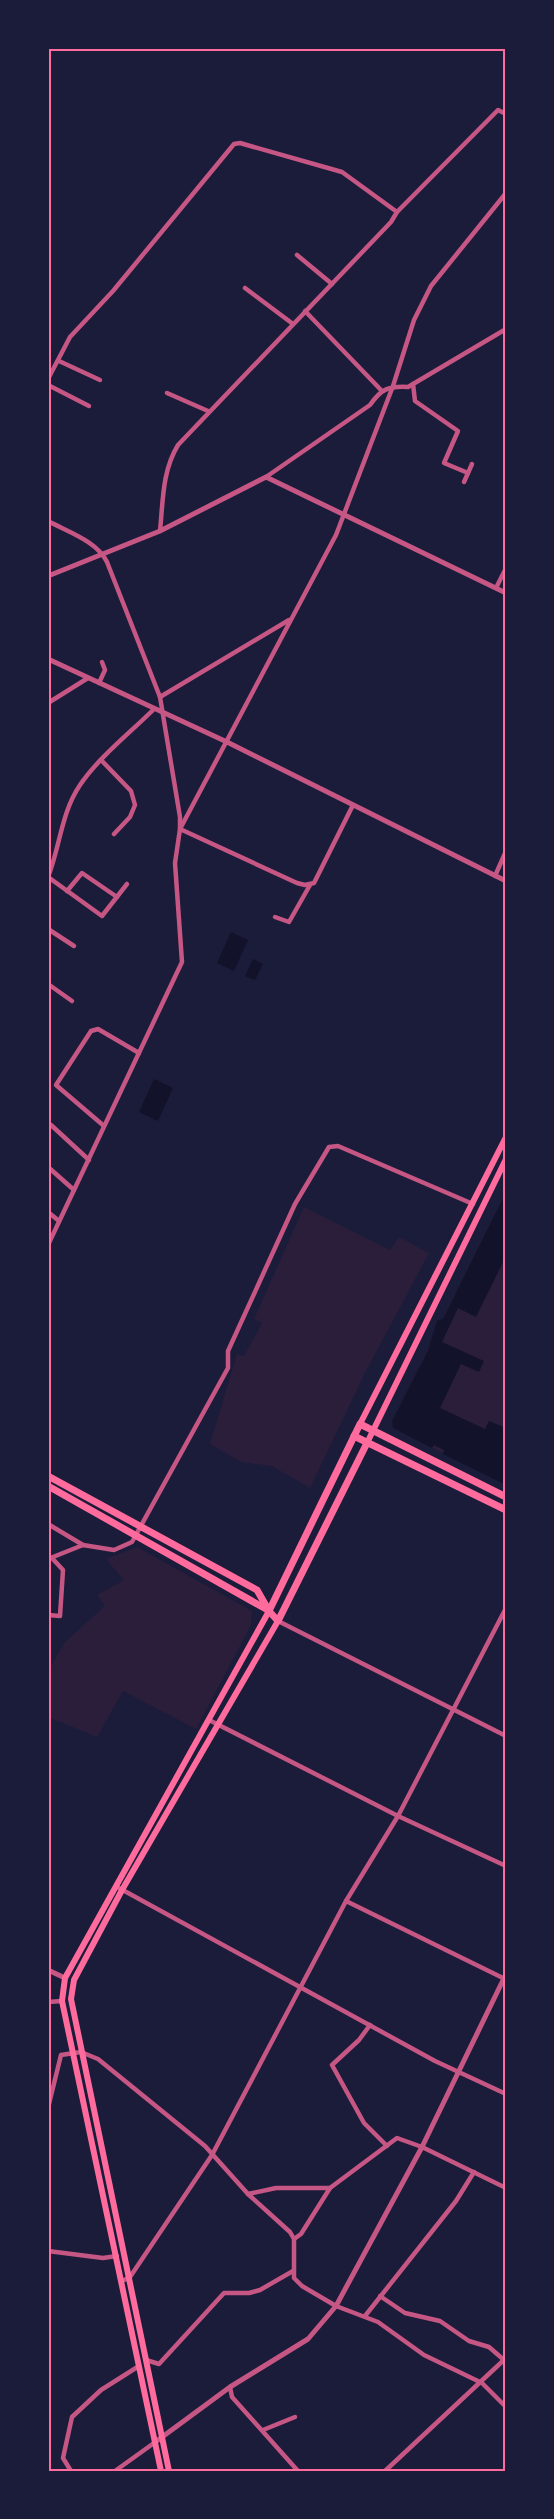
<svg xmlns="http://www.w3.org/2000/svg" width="554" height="2519" font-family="'Open Sans',sans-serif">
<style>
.green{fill:#2a1e3b}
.water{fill:#12122b}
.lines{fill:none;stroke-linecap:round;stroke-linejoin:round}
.minor{stroke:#c65784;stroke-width:4.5}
.tertiary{stroke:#c65784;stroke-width:5}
.secondary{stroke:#ff6b9d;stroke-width:6}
.primary{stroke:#ff6b9d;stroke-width:7}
.neatline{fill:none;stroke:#ff6b9d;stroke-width:2}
</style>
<rect width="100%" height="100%" fill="#1b1b3a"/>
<!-- green -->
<g class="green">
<path d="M 506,1192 L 506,1485 L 393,1428 L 392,1421 Z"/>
<path d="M 304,1207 L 390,1250 L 399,1237 L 429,1253 L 365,1373 L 310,1488 L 272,1466 L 241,1462 L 210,1444 L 237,1354 L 244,1356 L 262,1323 L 254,1319 Z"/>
<path d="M 137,1547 L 252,1611 L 251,1625 L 196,1729 L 123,1691 L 97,1737 L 48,1717 L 48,1671 L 65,1642 L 105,1606 L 97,1595 L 124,1580 L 106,1559 Z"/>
</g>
<!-- water -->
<g class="water">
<path d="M 231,932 L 248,940 L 234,971 L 217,963 Z"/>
<path d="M 253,959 L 263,964 L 255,980 L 245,976 Z"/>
<path d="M 154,1079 L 173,1088 L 158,1121 L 139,1112 Z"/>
<path d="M 506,1192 L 506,1256 L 476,1317 L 458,1308 L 442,1342 L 484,1361 L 479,1372 L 461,1364 L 440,1408 L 485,1429 L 489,1421 L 506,1428 L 506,1485 L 443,1454 L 444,1450 L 434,1445 L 432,1448 L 393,1428 L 392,1421 L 428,1350 L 437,1321 L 443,1319 Z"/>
</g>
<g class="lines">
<!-- minor -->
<g class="minor">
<path d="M 297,255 L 332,284"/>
<path d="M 245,288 L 293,324"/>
<path d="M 305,311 L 381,390"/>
<path d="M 59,361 L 100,380"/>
<path d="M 48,379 L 70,337 L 113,291 L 234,144 L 240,143 L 342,172 L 397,212"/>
<path d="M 413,384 L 415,401 L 458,431 L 444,463 L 468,473 L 464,482"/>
<path d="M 48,385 L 89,406"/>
<path d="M 167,393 L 208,411"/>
<path d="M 468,473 L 472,464"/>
<path d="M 266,477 L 370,405 C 381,389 388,386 408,387 L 506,329"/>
<path d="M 48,521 C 68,532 97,541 107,562 L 160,697 L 180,817 L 180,829 L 297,883 L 305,885 L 314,883 L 353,805"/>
<path d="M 160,531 C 163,502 162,471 178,445 L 391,222 L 397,212 L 498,110 L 506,114"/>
<path d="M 496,588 L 506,568"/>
<path d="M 99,683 L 105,670 L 102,662"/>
<path d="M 160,697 L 289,620"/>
<path d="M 48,703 L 88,678"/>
<path d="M 102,761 L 131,791 L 135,805 L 130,817 L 114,834"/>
<path d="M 495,876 L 506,851"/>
<path d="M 48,877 C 60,847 61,813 80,785 C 99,757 130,733 154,709"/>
<path d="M 48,877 L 102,916 L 127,884"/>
<path d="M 67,891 L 82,873 L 117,897"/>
<path d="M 275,917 L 289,922 L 310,885"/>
<path d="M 48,929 L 74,946"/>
<path d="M 48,984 L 72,1001"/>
<path d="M 51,1125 L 89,1160"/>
<path d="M 104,1126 L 56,1085 L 91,1031 L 98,1029 L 139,1053"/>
<path d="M 48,1167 L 74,1190"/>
<path d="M 48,1212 L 59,1221"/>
<path d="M 48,1245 L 182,962 L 175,863 L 180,829 L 336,535 L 393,386 L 414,320 L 431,286 L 506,193"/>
<path d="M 48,1524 L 83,1545"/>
<path d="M 48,1559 L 83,1545 L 114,1550 L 132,1542 L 228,1368 L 228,1351 L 295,1204 L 329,1147 L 338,1146 L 473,1204"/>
<path d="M 48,1615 L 60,1616 L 63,1570 L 52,1558"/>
<path d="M 278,1621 L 506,1736"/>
<path d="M 209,1720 L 398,1816 L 506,1866"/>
<path d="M 119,1888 L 435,2061 L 506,2094"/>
<path d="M 346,1901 L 505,1979"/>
<path d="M 48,2002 L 62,2001"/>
<path d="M 370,2025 L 359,2040 L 332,2065 L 364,2123 L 387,2146"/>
<path d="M 48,2108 L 61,2055 L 81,2052 L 98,2059 L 205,2146 L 248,2194 L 290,2232 L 294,2239 L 294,2278 L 302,2286 L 336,2306 L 378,2322 L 424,2355 L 482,2383 L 506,2407"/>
<path d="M 248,2194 L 276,2188 L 330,2188"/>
<path d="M 294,2239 L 301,2234 L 330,2188 L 397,2138 L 422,2147 L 506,2188"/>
<path d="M 48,2251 L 103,2258 L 117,2256"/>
<path d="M 122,2281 L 130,2277 L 212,2155 L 346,1901 L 398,1816 L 506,1608"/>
<path d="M 380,2296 L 405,2313 L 440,2321 L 469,2341 L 489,2347 L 504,2360"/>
<path d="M 365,2316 L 456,2201 L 474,2172"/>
<path d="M 146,2360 L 159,2364 L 224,2293 L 249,2293 L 260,2290 L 293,2271"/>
<path d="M 230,2387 L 232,2397 L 298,2471"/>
<path d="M 263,2430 L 295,2417"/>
<path d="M 71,2471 L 63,2458 L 72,2417 L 101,2390 L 139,2366"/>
<path d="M 115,2471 L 154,2443"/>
<path d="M 385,2471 L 506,2358"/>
</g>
<!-- tertiary -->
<g class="tertiary">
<path d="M 48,576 L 160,531 L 266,477 L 506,593"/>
<path d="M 48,659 L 227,742 L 506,881"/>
<path d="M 48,1970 L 65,1978"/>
<path d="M 154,2443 L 230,2387 L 308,2339 L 336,2306 L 422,2147 L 506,1974"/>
</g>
<!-- secondary -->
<g class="secondary">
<path d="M 360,1424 L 506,1137"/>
<path d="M 367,1443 L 506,1159"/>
<path d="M 161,2471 L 62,2001 L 65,1978 L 269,1611"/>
<path d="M 169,2471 L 71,1999 L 74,1980 L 122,1890 L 278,1621"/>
</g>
<!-- primary -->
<g class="primary">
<path d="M 354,1436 L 506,1510"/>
<path d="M 48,1476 L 257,1590 L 269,1611 L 278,1621 L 367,1443"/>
<path d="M 48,1486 L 266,1609"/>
<path d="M 269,1611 L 360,1424 L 506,1497"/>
</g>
</g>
<!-- border -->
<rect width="554" height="2519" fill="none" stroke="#1b1b3a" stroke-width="99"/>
<rect x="50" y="50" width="454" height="2420" class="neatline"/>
</svg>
